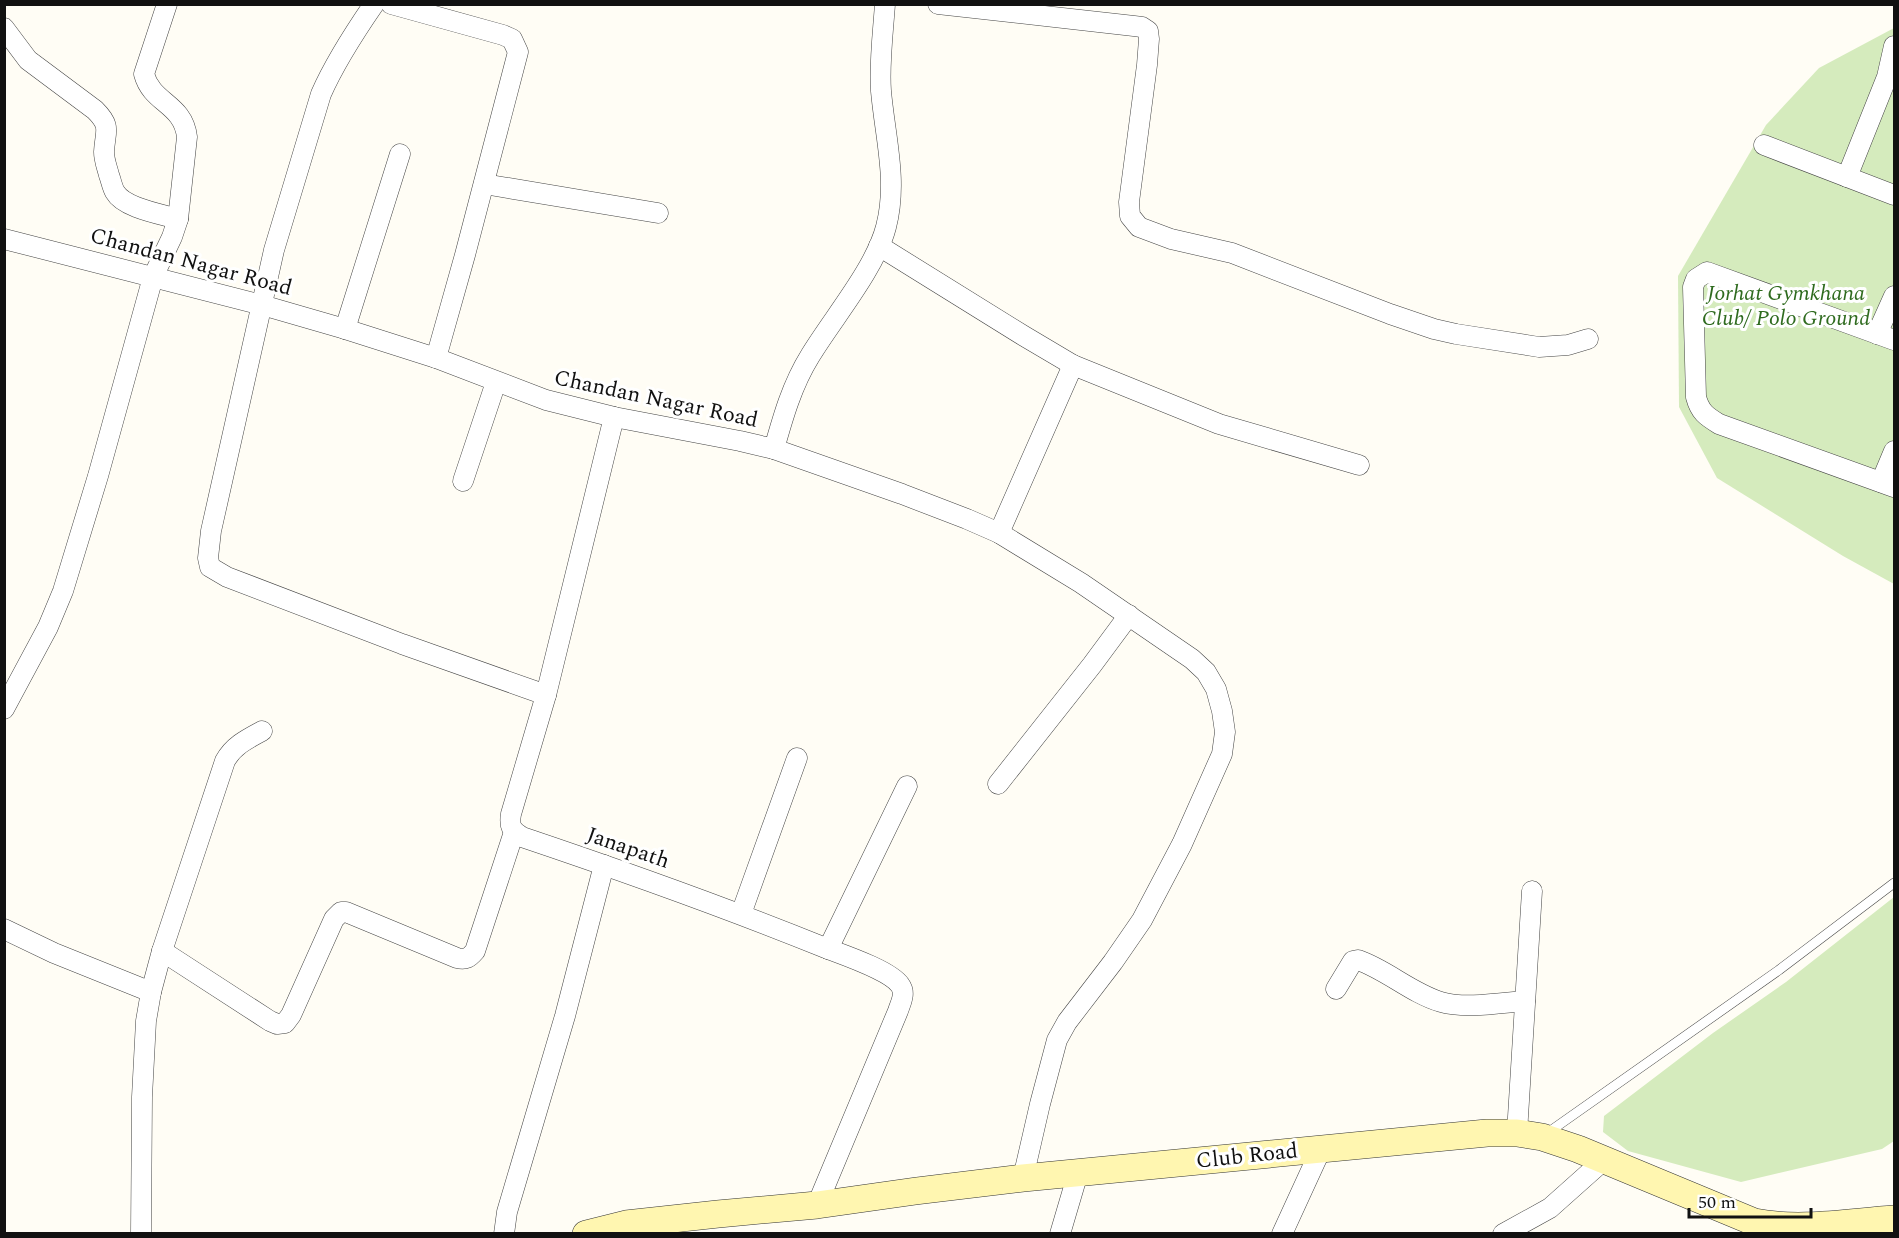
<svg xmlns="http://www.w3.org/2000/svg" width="1899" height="1238" font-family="Spectral,serif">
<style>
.green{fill:#d5ebbd}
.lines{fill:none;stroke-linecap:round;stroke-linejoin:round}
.lane-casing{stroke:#444;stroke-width:10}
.street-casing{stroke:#444;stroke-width:21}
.secondary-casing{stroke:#333;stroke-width:28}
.lane{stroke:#fff;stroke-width:9}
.street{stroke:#fff;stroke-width:20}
.secondary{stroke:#fff6b0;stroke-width:27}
.labels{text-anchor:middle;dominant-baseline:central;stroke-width:6;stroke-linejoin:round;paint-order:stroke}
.street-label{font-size:22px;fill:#111;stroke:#fff}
.park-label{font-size:22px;font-style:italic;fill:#2f6b1f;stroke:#fff}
</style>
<rect width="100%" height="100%" fill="#fffdf5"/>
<!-- green -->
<g class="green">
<path d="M 1894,28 L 1894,584 L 1843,556 L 1717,478 L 1679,407 L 1678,276 L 1766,125 L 1819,68 Z"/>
<path d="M 1894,897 L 1894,1141 L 1882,1149 L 1741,1182 L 1628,1151 L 1603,1132 L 1604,1116 L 1713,1033 L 1786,982 Z"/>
</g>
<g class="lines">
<!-- lane casing -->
<g class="lane-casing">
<path id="lane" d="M 1546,1134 L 1779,970 L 1894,883"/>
</g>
<!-- street casing -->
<g class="street-casing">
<g id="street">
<path d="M 374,4 C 354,33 335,62 321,94 L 274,250 L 211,531 L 208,558 L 210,567 L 227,577 L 402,644 L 546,695"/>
<path d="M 391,4 L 503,35 L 512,39 L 518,52 L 465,255 L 436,358"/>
<path d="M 938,4 L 1134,26 L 1142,27 L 1148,31 L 1149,39 L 1147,65 L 1129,202 L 1130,216 L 1139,227 L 1171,239 L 1232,253 L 1390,314 L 1434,329 L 1456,334 L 1539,347 L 1568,345 L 1588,339"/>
<path d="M 4,28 L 28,60 L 95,110 C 112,127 105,131 104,152 C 104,160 107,167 109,175 C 111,180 112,187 115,192 C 124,208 161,214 178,219"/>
<path d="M 1764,145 L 1894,195"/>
<path d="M 1847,177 L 1887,77 L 1894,46"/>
<path d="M 484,184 L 658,213"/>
<path d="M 4,239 L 262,305 L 345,329 L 436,358 L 546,400 L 614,417 L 740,441 L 774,449 C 783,417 792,385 810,356 C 833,318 875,269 886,227 C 898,181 885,137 881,91 C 879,63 883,33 885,4"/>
<path d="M 879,246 L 1024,336 L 1073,365 L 1219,424 L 1359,465"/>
<path d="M 345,329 L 400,154"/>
<path d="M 1877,334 L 1894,296"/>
<path d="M 1894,340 L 1707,272 L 1696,279 L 1693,287 L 1696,397 C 1700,412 1706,416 1719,424 L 1894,487"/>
<path d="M 614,417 L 546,695 L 511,814 C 509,826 511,830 522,837 C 623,871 724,907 823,947 C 841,954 890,970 900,985 C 906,993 901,1002 898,1011 L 817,1205"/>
<path d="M 774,449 L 902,494 L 967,519 L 999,533 L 1081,583 L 1192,659 L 1206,672 L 1216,689 L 1222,711 L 1225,732 L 1222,754 L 1182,844 L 1142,920 L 1113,962 L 1067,1022 L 1057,1040 L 1040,1104 L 1023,1178"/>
<path d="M 463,481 L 496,382"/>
<path d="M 1881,482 L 1894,451"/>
<path d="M 999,533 L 1073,365"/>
<path d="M 4,709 L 48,627 L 63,591 L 98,476 L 153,277 L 172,237 L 178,219 L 187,137 C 183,103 152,104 144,74 L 167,4"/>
<path d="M 998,784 L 1092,665 L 1129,615"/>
<path d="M 741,914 L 797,758"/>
<path d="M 4,929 L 54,953 L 151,992"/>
<path d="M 828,949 L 907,786"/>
<path d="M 162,951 L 270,1021 L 277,1024 L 285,1023 L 291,1015 L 334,919 L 341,912 L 346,912 L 457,958 C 466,960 469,958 475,951 L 514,832"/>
<path d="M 1336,989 L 1353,961 L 1358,960 C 1387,970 1411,993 1441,1002 C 1465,1009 1500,1003 1525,1001"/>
<path d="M 1517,1133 L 1532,891"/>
<path d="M 141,1234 L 142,1097 L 146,1021 L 151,992 L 162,951 L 225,761 C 233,746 247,739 262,731"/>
<path d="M 504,1234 L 507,1212 L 565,1016 L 604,865"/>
<path d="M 1060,1234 L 1078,1173"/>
<path d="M 1282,1234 L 1321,1149"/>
<path d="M 1503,1234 L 1550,1208 L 1605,1159"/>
</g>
</g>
<!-- secondary casing -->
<g class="secondary-casing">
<path id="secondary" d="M 586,1234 L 626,1224 L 718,1214 L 817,1205 L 916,1191 L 1023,1178 L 1487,1133 L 1517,1133 L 1542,1137 L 1578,1149 L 1754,1222 C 1799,1231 1849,1222 1894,1219"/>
</g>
<!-- lane -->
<use href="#lane" class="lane"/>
<!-- street -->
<use href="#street" class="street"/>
<!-- secondary -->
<use href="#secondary" class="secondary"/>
</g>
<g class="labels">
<!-- street labels -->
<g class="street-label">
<text transform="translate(191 262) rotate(15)">Chandan Nagar Road</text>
<text transform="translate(656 399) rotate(12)">Chandan Nagar Road</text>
<text transform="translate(628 848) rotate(19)">Janapath</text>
<text transform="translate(1247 1156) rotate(-6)">Club Road</text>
</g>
<!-- park labels -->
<g class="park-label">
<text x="1786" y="293">Jorhat Gymkhana<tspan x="1786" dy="25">Club/ Polo Ground</tspan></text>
</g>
</g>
<!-- border -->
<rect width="1899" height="1238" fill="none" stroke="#111111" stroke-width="12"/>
<!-- scale -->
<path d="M1689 1208v9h122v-9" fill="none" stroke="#111111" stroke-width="3"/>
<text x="1698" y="1208" font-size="18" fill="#111111" stroke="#ffffff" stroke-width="4.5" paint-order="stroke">50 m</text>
</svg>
